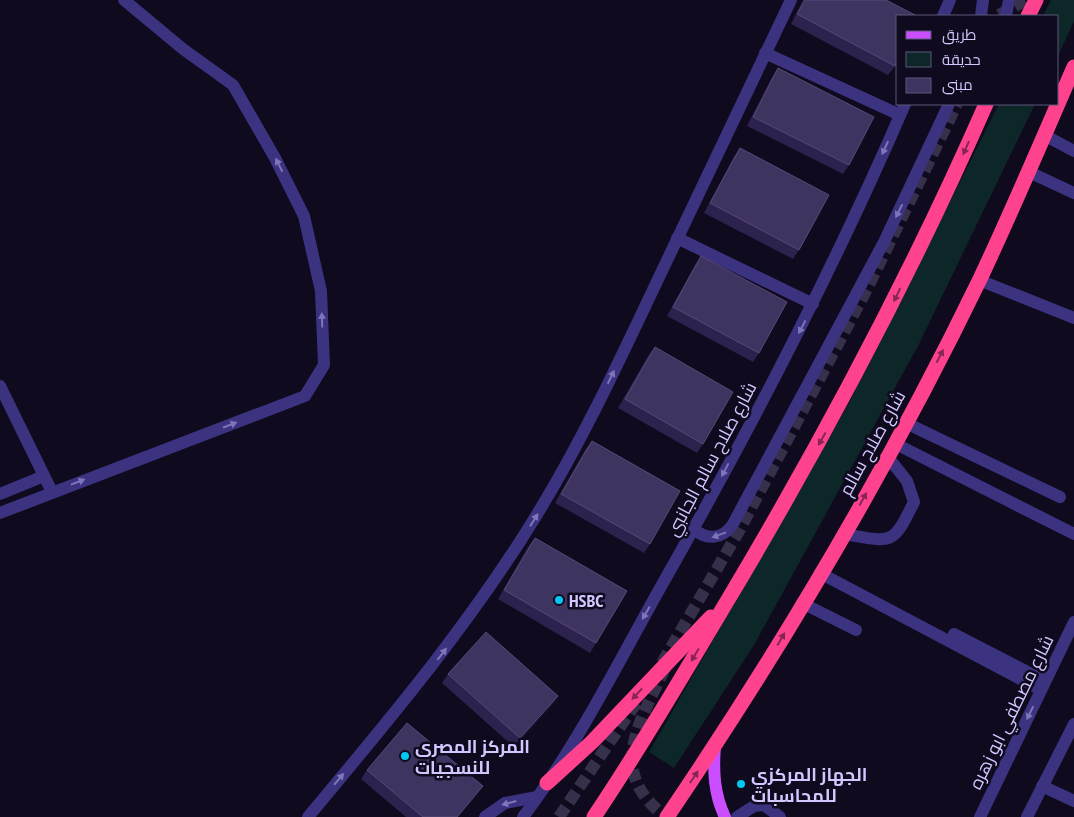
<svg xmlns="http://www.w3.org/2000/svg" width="1074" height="817" font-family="'PT Sans Narrow',Cairo,sans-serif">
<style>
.green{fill:#0d2728}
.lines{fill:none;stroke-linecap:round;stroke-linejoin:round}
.major-tunnel{stroke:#36304b;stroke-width:12;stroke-dasharray:12 6;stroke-linecap:butt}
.minor{stroke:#3b3280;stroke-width:12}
.major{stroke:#ca4eff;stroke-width:12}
.highway{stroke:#ff428e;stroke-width:15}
.wall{fill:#2d214d}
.shaded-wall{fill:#1a1132}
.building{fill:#3f3360;stroke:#564a79}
.oneway{fill:#7f75b9}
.oneway2{fill:#872656}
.poi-dot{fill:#00c8f2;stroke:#0f0a1e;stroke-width:2}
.labels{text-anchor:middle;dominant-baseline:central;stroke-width:5;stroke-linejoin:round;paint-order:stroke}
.street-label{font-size:18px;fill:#d2c7ff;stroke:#0f0a1e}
.poi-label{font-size:18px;font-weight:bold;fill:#d2c7ff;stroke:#0f0a1e;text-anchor:start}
</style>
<rect width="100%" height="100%" fill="#0f0a1e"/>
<!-- green -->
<g class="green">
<path d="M 1051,0 L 1074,0 L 1074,21 L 1058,56 L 1058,16 L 1043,16 Z"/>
<path d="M 999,104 L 1035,104 L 918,346 L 754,645 L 674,768 L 649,752 L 850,401 Z"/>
</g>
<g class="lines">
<!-- major-tunnel -->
<g class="major-tunnel">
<path d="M 999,15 L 1026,0"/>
<path d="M 662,663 L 739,531 L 867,289 L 957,104"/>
<path d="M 665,668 C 640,723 605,771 666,817"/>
<path d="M 559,817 L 639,699"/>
</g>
<!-- minor -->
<g class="minor">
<path d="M 943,16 L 950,0"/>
<path d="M 981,16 L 983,0"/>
<path d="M 1006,16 L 1009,0"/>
<path d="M 765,53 L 900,115"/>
<path d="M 1044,135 L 1074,151"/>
<path d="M 1029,172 L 1074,193"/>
<path d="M 677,238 L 813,304"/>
<path d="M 979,280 L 1074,318"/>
<path d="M 0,386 L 52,492"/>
<path d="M 906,423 L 1060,497"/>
<path d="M 894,443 L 1074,534"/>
<path d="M 0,494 L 44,476"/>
<path d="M 0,513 L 305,396 L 324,365 L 321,291 L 304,216 L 275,158 L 233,85 L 183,49 L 124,0"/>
<path d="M 694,529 C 707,541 723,539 733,524 L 884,242 L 949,104"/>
<path d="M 844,534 C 892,542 892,547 914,502 L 907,481 L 887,456"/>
<path d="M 820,573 L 1041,690"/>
<path d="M 802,603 L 856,630"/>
<path d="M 954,634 L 1045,681"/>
<path d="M 1042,786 L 1074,801"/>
<path d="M 308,817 C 389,720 470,624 536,516 C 584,438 622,355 661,273 C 704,182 747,91 791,0"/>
<path d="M 485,817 L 505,803 L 537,797"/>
<path d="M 523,817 C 576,747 616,667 659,590 C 749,432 833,271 905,104"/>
<path d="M 737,817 L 754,806 L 764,805 L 780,817"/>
<path d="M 980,817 L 1074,622"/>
<path d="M 1027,817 L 1074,724"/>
</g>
<!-- major -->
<path class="major" d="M 715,746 C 713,771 714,794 725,817"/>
<!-- highway -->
<g class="highway">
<path d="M 1028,16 L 1036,0"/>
<path d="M 547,783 L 592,742 L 711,617"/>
<path d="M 594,817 C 642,745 685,672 729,598 C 825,437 911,275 986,104"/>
<path d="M 667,817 C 783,646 890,465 980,279 C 1013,209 1043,138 1074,67"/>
</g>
</g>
<!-- wall -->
<g class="wall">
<path d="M 803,0 L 886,0 L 895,66 L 888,75 L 791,24 Z"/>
<path d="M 778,68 L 849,165 L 843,174 L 747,126 L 772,77 Z"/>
<path d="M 740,148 L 799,250 L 793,259 L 704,213 L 733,158 Z"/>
<path d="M 701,256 L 759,353 L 753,362 L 667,316 L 695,265 Z"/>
<path d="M 655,347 L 703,444 L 697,453 L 618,408 L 648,356 Z"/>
<path d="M 592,441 L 650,544 L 644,553 L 555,503 L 585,450 Z"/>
<path d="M 535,538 L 596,643 L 590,653 L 498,599 L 528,547 Z"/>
<path d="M 448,674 L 558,696 L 552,705 L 514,747 L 442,683 Z"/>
<path d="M 367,770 L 476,795 L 458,817 L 406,817 L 361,779 Z"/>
</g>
<!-- shaded-wall -->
<g class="shaded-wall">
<path d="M 558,696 L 552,705 L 514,747 L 520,738 Z"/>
<path d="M 483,786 L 476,795 L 458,817 L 457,817 Z"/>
</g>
<!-- building -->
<g class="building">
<path d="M 805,0 L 886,0 L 917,16 L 898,16 L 898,60 L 895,66 L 797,14 Z"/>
<path d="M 778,68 L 874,117 L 849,165 L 753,117 Z"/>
<path d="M 740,148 L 829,195 L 799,250 L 710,203 Z"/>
<path d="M 701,256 L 787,302 L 759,353 L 673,307 Z"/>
<path d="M 655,347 L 733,392 L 703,444 L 625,399 Z"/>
<path d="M 592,441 L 680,491 L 650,544 L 561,494 Z"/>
<path d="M 535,538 L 627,591 L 596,643 L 504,590 Z"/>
<path d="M 486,632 L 558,696 L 520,738 L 448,674 Z"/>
<path d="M 407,723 L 483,786 L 457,817 L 423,817 L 367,770 Z"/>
</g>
<!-- one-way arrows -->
<defs><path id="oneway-solid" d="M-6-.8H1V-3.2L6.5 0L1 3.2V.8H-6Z" transform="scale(1.25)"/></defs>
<g class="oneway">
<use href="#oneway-solid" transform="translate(885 148) rotate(115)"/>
<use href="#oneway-solid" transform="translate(279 165) rotate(-117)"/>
<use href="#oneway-solid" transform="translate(899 211) rotate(117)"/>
<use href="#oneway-solid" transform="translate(322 320) rotate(-92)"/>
<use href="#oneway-solid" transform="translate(802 327) rotate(118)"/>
<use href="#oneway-solid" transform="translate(611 377) rotate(-64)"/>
<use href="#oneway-solid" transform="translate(230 425) rotate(-21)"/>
<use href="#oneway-solid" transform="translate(725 470) rotate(118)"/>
<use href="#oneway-solid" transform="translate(78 482) rotate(-21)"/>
<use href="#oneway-solid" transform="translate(534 520) rotate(-58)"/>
<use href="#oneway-solid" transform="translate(719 535) rotate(160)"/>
<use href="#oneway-solid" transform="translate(646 613) rotate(120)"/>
<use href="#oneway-solid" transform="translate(442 654) rotate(-52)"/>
<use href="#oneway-solid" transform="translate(1030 713) rotate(116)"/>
<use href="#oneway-solid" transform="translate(339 779) rotate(-50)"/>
<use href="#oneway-solid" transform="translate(509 803) rotate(165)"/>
</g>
<g class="oneway2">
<use href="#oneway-solid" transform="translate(966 148) rotate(114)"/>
<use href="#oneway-solid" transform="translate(897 295) rotate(116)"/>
<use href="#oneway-solid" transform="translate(940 356) rotate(-63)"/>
<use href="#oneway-solid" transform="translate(822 439) rotate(119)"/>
<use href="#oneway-solid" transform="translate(863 499) rotate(-61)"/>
<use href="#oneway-solid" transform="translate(781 639) rotate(-60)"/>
<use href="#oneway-solid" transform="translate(695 655) rotate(121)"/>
<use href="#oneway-solid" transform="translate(637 694) rotate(133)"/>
<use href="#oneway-solid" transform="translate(694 777) rotate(-56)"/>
</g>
<!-- markers -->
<g class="poi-dot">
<circle cx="559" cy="600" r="5"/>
<circle cx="405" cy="756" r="5"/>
<circle cx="741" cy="784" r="5"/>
</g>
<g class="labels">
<!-- street labels -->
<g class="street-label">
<text transform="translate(872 443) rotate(-61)">شارع صلاح سالم</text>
<text transform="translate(711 459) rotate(-62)">شارع صلاح سالم الجانبي</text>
<text transform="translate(1011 712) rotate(-64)">شارع مصطفي ابو زهره</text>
</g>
<!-- poi labels -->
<g class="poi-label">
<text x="569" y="600">HSBC</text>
<text x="415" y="746">المركز المصرى<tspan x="415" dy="21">للنسجيات</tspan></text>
<text x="751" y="774">الجهاز المركزي<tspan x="751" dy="21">للمحاسبات</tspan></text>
</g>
</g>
<!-- legend -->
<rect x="896" y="15" width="162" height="90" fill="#0f0a1e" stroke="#5d5678"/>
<rect x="906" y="31" width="25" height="8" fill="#ca4eff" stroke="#5d5678"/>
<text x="942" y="40" font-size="15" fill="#d2c7ff">طريق</text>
<rect x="906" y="52" width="25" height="15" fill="#0d2728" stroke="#5d5678"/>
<text x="942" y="65" font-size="15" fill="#d2c7ff">حديقة</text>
<rect x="906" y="78" width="25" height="15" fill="#3f3360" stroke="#5d5678"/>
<text x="942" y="90" font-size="15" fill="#d2c7ff">مبنى</text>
</svg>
